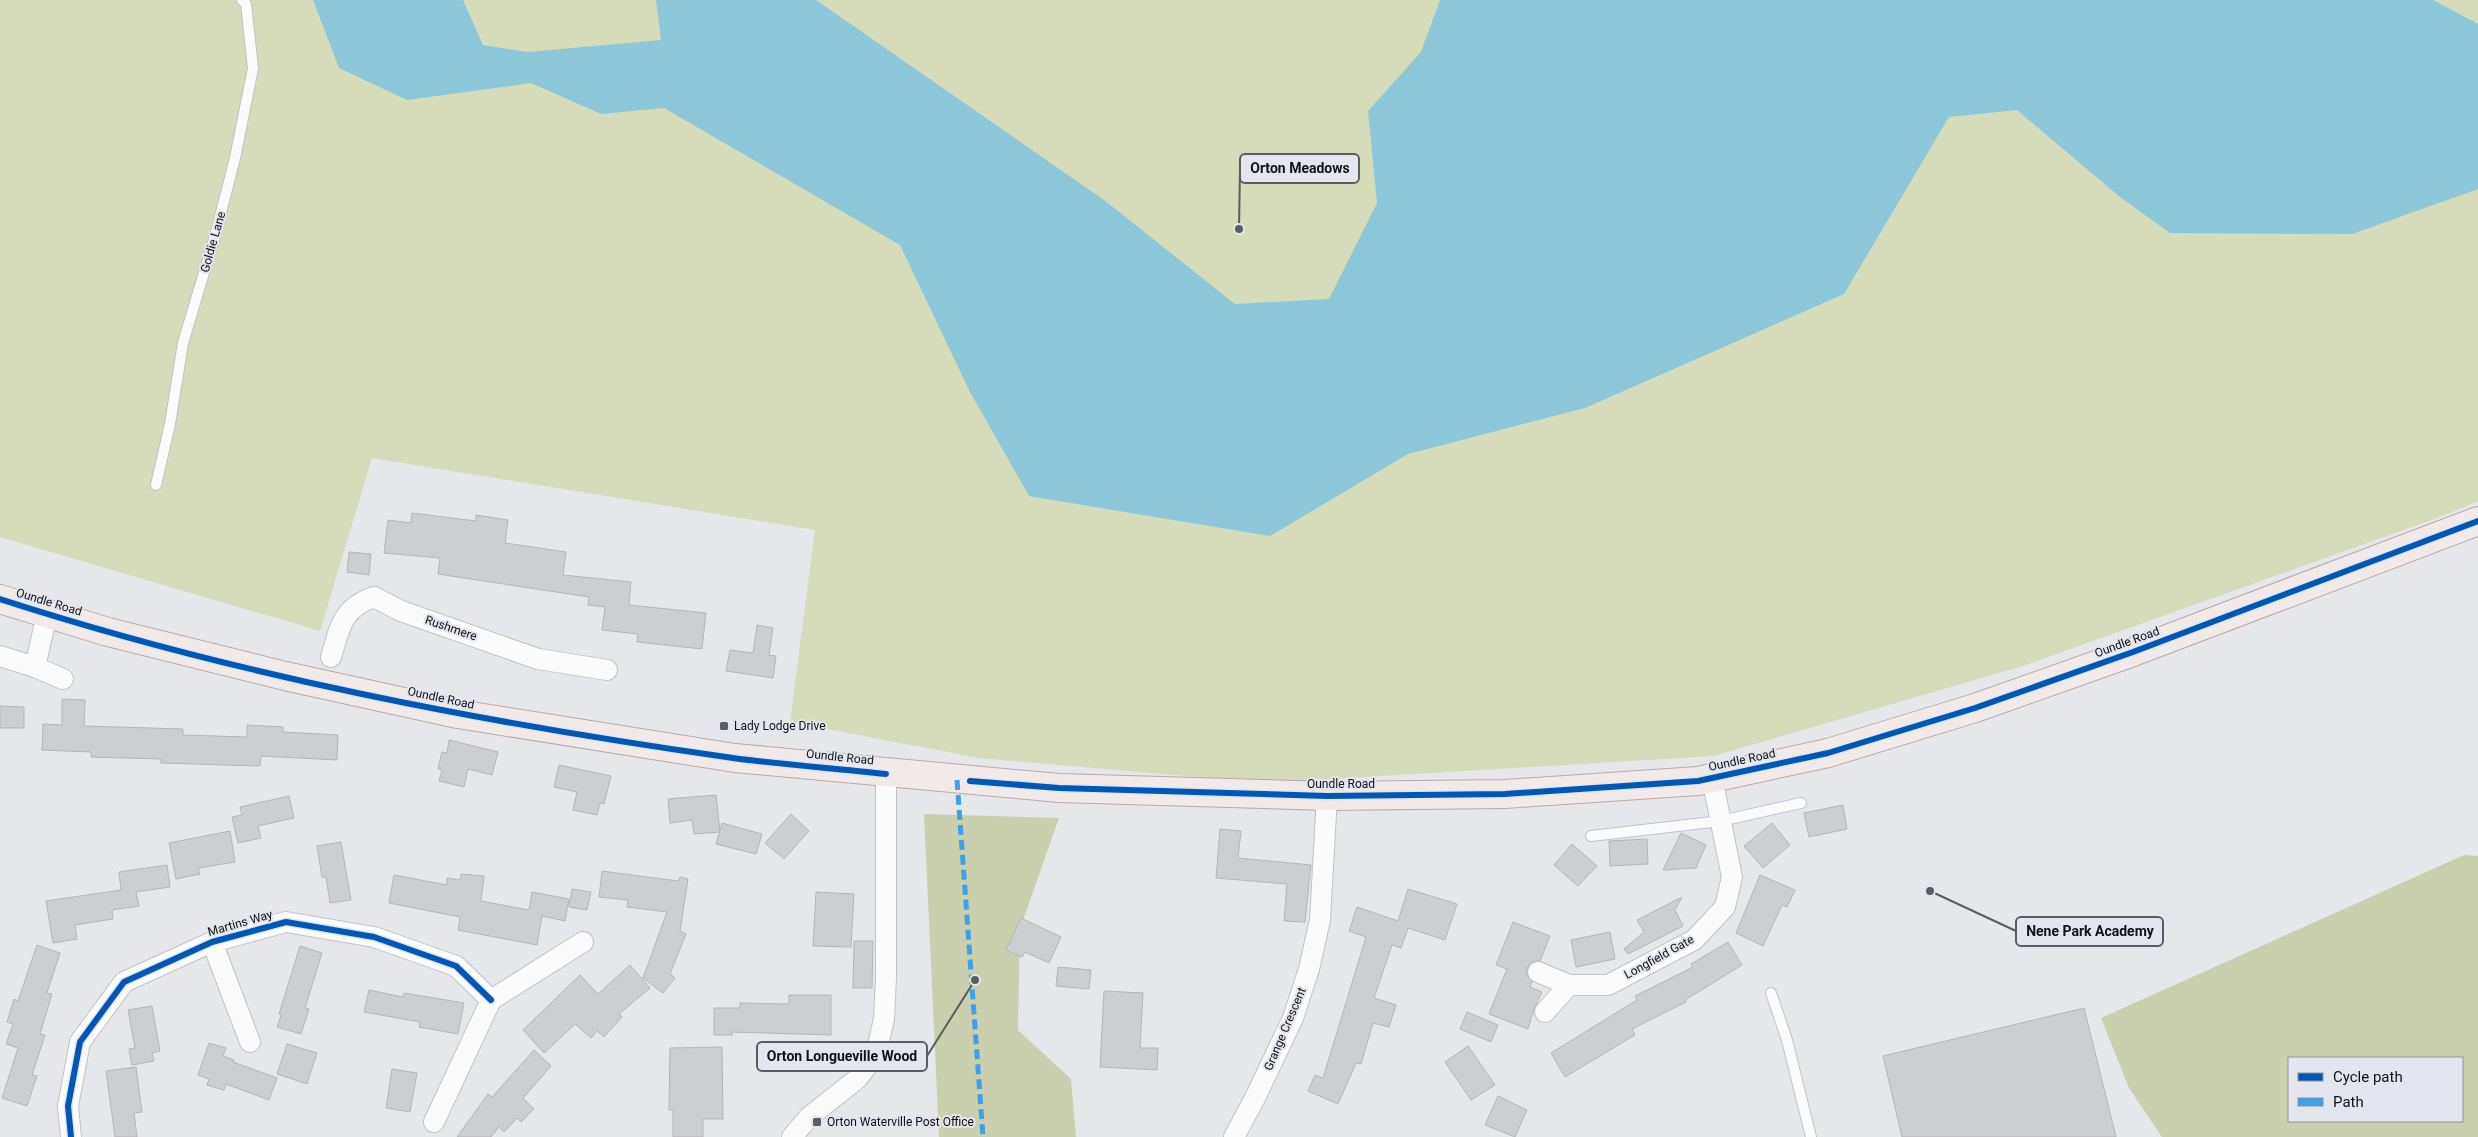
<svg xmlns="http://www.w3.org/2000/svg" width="2478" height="1137" font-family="Roboto,sans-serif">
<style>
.green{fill:#d6dbba}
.forest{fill:#cad0ad;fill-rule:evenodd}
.water{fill:#8cc8d9}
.building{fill:#cdced1;stroke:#b5b5b8}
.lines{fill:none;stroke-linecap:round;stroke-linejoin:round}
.service-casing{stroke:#c1c2c5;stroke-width:12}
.minor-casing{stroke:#c1c2c5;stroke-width:22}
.primary-casing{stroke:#b5a9a9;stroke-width:30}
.service{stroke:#fbfbfc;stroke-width:10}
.minor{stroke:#fbfbfc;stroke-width:20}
.primary{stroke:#f2eae9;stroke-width:28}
.quiet{stroke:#3da1ea;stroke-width:5;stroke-dasharray:10 5;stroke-linecap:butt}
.cycleway-casing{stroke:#e3e6ee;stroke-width:9}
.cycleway{stroke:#0057b8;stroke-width:6}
.poi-dot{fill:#5b5c5f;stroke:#e3e6ee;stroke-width:2}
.labels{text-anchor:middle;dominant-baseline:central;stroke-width:4;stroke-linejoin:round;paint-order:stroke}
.street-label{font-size:12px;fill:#101114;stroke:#e3e6ee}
.poi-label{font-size:12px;fill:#101114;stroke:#e3e6ee;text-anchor:start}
.leader{fill:none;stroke:#5b5c5f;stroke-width:2}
.callout-dot{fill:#5b5c5f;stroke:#e3e6ee;stroke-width:2}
.callout{fill:#e3e6ee;stroke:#5b5c5f;stroke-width:2}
.callout-label{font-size:14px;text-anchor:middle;font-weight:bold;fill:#101114}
</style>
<rect width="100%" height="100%" fill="#e6e7eb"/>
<!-- green -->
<path class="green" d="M 0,0 L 2478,0 L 2478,501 L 2440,517 L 2023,666 L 1714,756 L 1266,783 L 979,758 L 790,722 L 815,530 L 372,458 L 320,631 L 0,537 Z"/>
<!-- forest -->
<g class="forest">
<path d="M 924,814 L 1059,818 L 1020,929 L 1018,1030 L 1071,1079 L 1076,1137 L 939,1137 Z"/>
<path d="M 2464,855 L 2478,856 L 2478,1137 L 2162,1137 L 2129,1088 L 2101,1018 ZM 2462,1058 L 2462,1121 L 2289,1121 L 2289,1058 Z"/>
</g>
<!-- water -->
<path class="water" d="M 313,0 L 463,0 L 483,45 L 528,52 L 661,40 L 656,0 L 816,0 L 1104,200 L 1235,304 L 1329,299 L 1377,203 L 1368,111 L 1421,52 L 1440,0 L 2433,0 L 2478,24 L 2478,189 L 2352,234 L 2170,233 L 2120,197 L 2017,110 L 1949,117 L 1844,294 L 1585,408 L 1408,454 L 1270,536 L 1029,496 L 970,392 L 900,245 L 664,108 L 601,114 L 531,83 L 407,100 L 339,68 Z"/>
<!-- building -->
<g class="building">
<path d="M 412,513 L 476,521 L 476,515 L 508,520 L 505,543 L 566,552 L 563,575 L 631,582 L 629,605 L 706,613 L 702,649 L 637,642 L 638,634 L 602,630 L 605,607 L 588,605 L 589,597 L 438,574 L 440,558 L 384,553 L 388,520 L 411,523 Z"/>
<path d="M 349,552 L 371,554 L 369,575 L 347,572 Z"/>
<path d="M 757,625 L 773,628 L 769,655 L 776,656 L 773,678 L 726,671 L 730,650 L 753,653 Z"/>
<path d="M 62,699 L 85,700 L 84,726 L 183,729 L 183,735 L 247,737 L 247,725 L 283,727 L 283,732 L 338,735 L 337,760 L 261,756 L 260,766 L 161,763 L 161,759 L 91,757 L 91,752 L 42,750 L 43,724 L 62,725 Z"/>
<path d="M 0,706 L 24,707 L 24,728 L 0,728 Z"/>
<path d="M 449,740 L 498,752 L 492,775 L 468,769 L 464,787 L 439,781 L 442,770 L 438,769 L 442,752 L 447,753 Z"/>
<path d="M 559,765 L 611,776 L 604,804 L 600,803 L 597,815 L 573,810 L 577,792 L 554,787 Z"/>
<path d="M 716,795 L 720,832 L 694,834 L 692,820 L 670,823 L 668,799 Z"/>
<path d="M 289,796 L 294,818 L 258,826 L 261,838 L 238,843 L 232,817 L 242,815 L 240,807 Z"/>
<path d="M 1843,805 L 1847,829 L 1809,837 L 1804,813 Z"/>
<path d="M 791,814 L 809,831 L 784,859 L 765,843 Z"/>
<path d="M 722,823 L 762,834 L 756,854 L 716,844 Z"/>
<path d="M 1772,823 L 1790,845 L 1763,868 L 1744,846 Z"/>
<path d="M 1220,829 L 1241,831 L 1238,858 L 1311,865 L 1305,922 L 1284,921 L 1287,884 L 1216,878 Z"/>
<path d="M 230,831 L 235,862 L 198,868 L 200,874 L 176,879 L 169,843 Z"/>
<path d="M 1681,833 L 1706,845 L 1696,868 L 1663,870 Z"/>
<path d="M 1647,839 L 1648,864 L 1610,866 L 1609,841 Z"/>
<path d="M 341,842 L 351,900 L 330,903 L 326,877 L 322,877 L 317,846 Z"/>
<path d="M 1572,844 L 1597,866 L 1578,886 L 1554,865 Z"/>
<path d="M 167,865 L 170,887 L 136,892 L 139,906 L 112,910 L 113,919 L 75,925 L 77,939 L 53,943 L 46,901 L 121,890 L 119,872 Z"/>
<path d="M 602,871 L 678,881 L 680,877 L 688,879 L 680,931 L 686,934 L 670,974 L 675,978 L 663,993 L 643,978 L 667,912 L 627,907 L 628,900 L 599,897 Z"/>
<path d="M 461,874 L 484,876 L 481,901 L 529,910 L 532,892 L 569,899 L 565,921 L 542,916 L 537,945 L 458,930 L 460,917 L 389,903 L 394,875 L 447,885 L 447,878 L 460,880 Z"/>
<path d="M 1760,875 L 1795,890 L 1787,907 L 1782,905 L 1763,946 L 1736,933 Z"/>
<path d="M 572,889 L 591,892 L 587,910 L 569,907 Z"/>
<path d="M 1408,889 L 1457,904 L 1445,940 L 1408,928 L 1401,948 L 1392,945 L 1374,998 L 1396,1005 L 1389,1027 L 1373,1023 L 1361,1064 L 1356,1063 L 1338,1104 L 1308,1091 L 1315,1075 L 1323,1078 L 1366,937 L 1349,931 L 1357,907 L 1398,921 Z"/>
<path d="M 816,892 L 854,894 L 851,947 L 813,946 Z"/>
<path d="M 1682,897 L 1675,910 L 1683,926 L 1628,954 L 1624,949 L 1644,932 L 1637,920 Z"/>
<path d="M 1021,918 L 1061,937 L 1049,963 L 1025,952 L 1022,957 L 1006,950 Z"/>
<path d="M 1513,922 L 1550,936 L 1540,961 L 1531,962 L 1527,968 L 1526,974 L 1532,982 L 1530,987 L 1542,992 L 1534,1009 L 1528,1029 L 1489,1014 L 1507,969 L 1496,965 Z"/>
<path d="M 1610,932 L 1615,959 L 1576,967 L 1571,940 Z"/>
<path d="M 854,941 L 873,941 L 872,988 L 853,988 Z"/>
<path d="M 1728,942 L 1742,965 L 1685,1000 L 1686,1002 L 1632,1029 L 1635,1035 L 1565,1077 L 1551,1053 L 1637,1000 L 1635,996 L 1693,967 L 1691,964 Z"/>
<path d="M 37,945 L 60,953 L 47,993 L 52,994 L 40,1034 L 45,1035 L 32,1075 L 37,1076 L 27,1106 L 2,1098 L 18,1048 L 6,1044 L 13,1024 L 7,1022 L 14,999 L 18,1001 Z"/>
<path d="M 300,946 L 322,953 L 305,1008 L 309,1009 L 301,1034 L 277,1027 L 281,1015 L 279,1014 Z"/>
<path d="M 630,965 L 650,988 L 619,1014 L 622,1017 L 604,1037 L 597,1031 L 591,1038 L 575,1024 L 544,1053 L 523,1030 L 580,975 L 598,994 Z"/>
<path d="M 1058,967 L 1091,970 L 1089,989 L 1056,986 Z"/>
<path d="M 369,990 L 403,997 L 404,993 L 464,1003 L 458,1034 L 419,1027 L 420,1022 L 364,1012 Z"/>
<path d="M 1104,991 L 1143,993 L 1140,1048 L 1158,1048 L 1157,1070 L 1100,1067 Z"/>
<path d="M 789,995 L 831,995 L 831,1035 L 732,1032 L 732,1035 L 714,1035 L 714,1008 L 740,1008 L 740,1003 L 789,1004 Z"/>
<path d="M 152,1006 L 160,1051 L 152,1053 L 154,1061 L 132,1065 L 129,1049 L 135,1048 L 128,1010 Z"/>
<path d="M 2084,1008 L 2116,1137 L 1902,1137 L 1883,1056 Z"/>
<path d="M 1467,1012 L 1498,1025 L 1491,1042 L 1460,1029 Z"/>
<path d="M 209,1043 L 226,1048 L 223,1056 L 234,1060 L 233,1062 L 277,1078 L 269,1100 L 226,1084 L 224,1090 L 207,1085 L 209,1079 L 198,1075 Z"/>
<path d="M 287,1044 L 317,1053 L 307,1084 L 277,1074 Z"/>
<path d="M 1468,1046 L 1495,1085 L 1471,1100 L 1445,1062 Z"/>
<path d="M 722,1047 L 723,1119 L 703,1119 L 703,1137 L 673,1137 L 673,1110 L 669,1110 L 670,1048 Z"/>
<path d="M 534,1050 L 551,1066 L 523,1098 L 534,1109 L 521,1122 L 517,1118 L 504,1132 L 499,1127 L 491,1137 L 457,1137 L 488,1094 L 492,1097 Z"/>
<path d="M 136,1067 L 142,1112 L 134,1113 L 137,1137 L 115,1137 L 106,1071 Z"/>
<path d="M 392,1069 L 417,1073 L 410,1112 L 386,1108 Z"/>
<path d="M 1498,1096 L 1527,1110 L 1515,1137 L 1485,1125 Z"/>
</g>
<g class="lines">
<!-- service casing -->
<g class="service-casing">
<g id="service">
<path d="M 156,485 L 170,424 L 183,343 L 215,236 L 235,158 L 253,68 L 246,4 L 242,0"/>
<path d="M 1591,836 L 1721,821 L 1801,803"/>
<path d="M 1771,993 L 1787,1040 L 1811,1137"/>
</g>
</g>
<!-- minor casing -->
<g class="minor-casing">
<g id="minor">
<path d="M 0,656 L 35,667 L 47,614"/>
<path d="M 331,657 C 340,627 342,608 374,597 L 401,611 L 538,659 L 607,670"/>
<path d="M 35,667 L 63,679"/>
<path d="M 212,942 L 250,1042"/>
<path d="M 1538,972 L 1569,985 L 1608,985 L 1694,940 L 1725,907 L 1732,877 L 1712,778"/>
<path d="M 1545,1012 L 1569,985"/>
<path d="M 434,1122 L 491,1000 L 583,942"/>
<path d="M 71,1137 L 68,1106 L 80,1042 L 124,982 L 212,942 L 286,922 L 374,937 L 456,966 L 491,1000"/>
<path d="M 792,1137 L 809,1117 L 857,1079 L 876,1054 L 884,1019 L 886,978 L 886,774"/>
<path d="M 1234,1137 L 1255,1098 L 1293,1018 L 1309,969 L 1320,920 L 1327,796"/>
</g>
</g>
<!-- primary casing -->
<g class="primary-casing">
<path id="primary" d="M 0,599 L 108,632 L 285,676 L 458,714 L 735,758 L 1059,788 L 1327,796 L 1505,794 L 1698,781 L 1828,753 L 1975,708 L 2133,652 L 2478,521"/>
</g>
<!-- service -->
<use href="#service" class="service"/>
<!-- minor -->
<use href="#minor" class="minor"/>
<!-- primary -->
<use href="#primary" class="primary"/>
<!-- quiet -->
<path class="quiet" d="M 957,780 L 983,1137"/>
<!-- cycleway casing -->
<g class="cycleway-casing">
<g id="cycleway">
<path d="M 0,599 C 238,676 486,723 733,758 C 783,765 835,768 886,774"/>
<path d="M 970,781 L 1059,788 L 1327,796 L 1505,794 L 1698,781 L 1828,753 L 1975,708 L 2133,652 L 2478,521"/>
<path d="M 71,1137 L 68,1106 L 80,1042 L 124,982 L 212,942 L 286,922 L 374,937 L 456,966 L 491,1000"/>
</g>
</g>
<!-- cycleway -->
<use href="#cycleway" class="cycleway"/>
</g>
<!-- markers -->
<g class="poi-dot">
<rect x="719" y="721" width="10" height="10" rx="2.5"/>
<rect x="812" y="1117" width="10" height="10" rx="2.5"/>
</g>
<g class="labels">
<!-- street labels -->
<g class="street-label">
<text transform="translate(213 242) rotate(-74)">Goldie Lane</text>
<text transform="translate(49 602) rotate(17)">Oundle Road</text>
<text transform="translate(451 628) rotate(19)">Rushmere</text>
<text transform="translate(2127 642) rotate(-20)">Oundle Road</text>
<text transform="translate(441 698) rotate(12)">Oundle Road</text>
<text transform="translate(840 757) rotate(6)">Oundle Road</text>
<text transform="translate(1742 760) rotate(-12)">Oundle Road</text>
<text x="1341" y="784">Oundle Road</text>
<text transform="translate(240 923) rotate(-16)">Martins Way</text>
<text transform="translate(1659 957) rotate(-29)">Longfield Gate</text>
<text transform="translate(1285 1029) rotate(-67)">Grange Crescent</text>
</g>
<!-- poi labels -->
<g class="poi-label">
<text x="734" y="726">Lady Lodge Drive</text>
<text x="827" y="1122">Orton Waterville Post Office</text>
</g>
</g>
<!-- callouts -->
<path class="leader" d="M1239 229L1240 168M1930 891L2016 931M975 980L927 1056"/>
<g class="callout-dot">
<circle cx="1239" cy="229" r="5"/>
<circle cx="1930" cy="891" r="5"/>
<circle cx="975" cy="980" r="5"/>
</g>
<g class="callout">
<rect x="1240" y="154" width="119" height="29" rx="5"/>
<rect x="2016" y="917" width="147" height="29" rx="5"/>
<rect x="757" y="1042" width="170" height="29" rx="5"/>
</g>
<g class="callout-label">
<text x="1300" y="173">Orton Meadows</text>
<text x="2090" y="936">Nene Park Academy</text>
<text x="842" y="1061">Orton Longueville Wood</text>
</g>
<!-- legend -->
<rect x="2288" y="1057" width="175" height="65" fill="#e3e6ee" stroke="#8f9197"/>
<rect x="2298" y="1073" width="25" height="8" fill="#0057b8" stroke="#8f9197"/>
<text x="2333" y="1082" font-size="15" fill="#101114">Cycle path</text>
<rect x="2298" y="1098" width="25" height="8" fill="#3da1ea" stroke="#8f9197"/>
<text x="2333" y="1107" font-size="15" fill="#101114">Path</text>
</svg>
